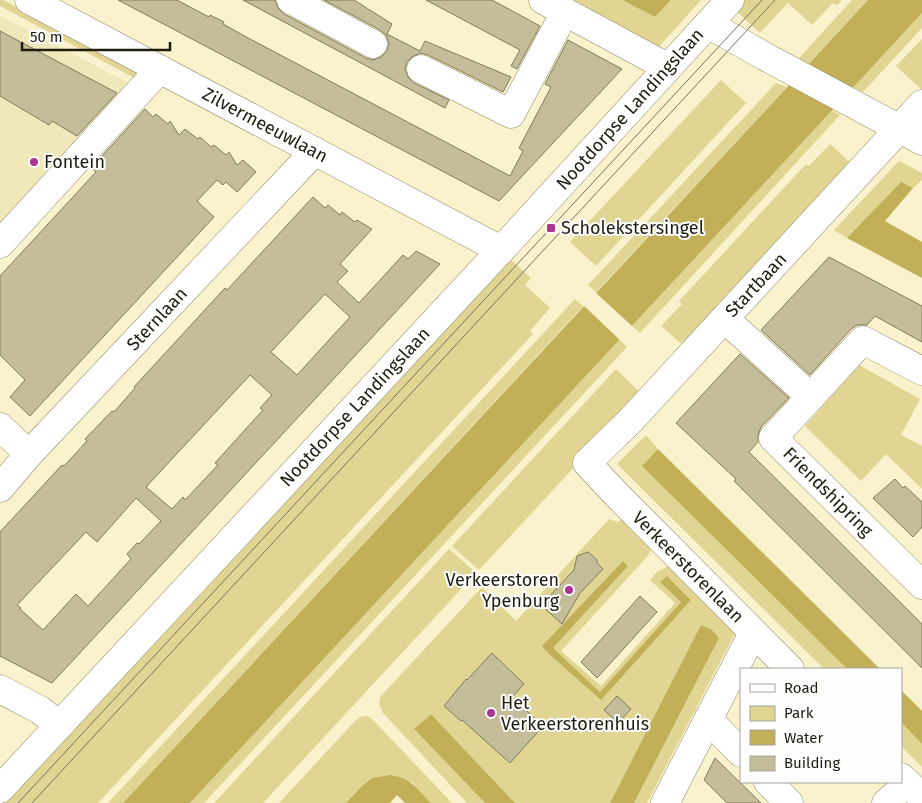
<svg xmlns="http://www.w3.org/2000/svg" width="922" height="803" font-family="'Fira Sans',sans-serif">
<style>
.built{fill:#f0e8bb}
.green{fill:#e1d593;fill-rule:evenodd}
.water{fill:#c1b058}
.pier{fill:#f9f2cd}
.building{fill:#c4bd99;stroke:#817b5a;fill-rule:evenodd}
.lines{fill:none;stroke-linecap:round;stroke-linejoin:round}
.minor-casing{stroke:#8f8966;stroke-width:29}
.minor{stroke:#fff;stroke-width:28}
.tram{stroke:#76725b;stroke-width:1}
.poi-dot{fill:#a93791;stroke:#fefefe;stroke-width:2}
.labels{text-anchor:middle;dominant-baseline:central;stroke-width:4;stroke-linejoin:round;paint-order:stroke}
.street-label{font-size:18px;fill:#1f1d0f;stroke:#fefefe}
.poi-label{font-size:18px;fill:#1f1d0f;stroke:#fefefe;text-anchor:start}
</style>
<rect width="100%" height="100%" fill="#f9f2cd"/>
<!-- built -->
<path class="built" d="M 0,16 L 138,88 L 0,236 Z"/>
<!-- green -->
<g class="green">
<path d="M 0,0 L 3,0 L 143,75 L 140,81 L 0,6 Z"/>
<path d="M 562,0 L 622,0 L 655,17 L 671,0 L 701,0 L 656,50 Z"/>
<path d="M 738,0 L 842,0 L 837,5 L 833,3 L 812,25 L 788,3 L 760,33 L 732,7 Z"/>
<path d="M 852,0 L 868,0 L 808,64 L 799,58 Z"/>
<path d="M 922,13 L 922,28 L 863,92 L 853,87 Z"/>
<path d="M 922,39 L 922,90 L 896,66 Z"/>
<path d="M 721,80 L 746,103 L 596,266 L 570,242 Z"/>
<path d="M 776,83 L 787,87 L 596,292 L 588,285 Z"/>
<path d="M 831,110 L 840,115 L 640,333 L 632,326 Z"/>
<path d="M 830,144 L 853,165 L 685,347 L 661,326 L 682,304 L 679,301 L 806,164 L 809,166 Z"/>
<path d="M 899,161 L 922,173 L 922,180 L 913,188 L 901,183 L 847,238 L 834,230 Z"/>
<path d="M 504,253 L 531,278 L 525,285 L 550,308 L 530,331 L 533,334 L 98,803 L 5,803 Z"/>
<path d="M 575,299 L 583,306 L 123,803 L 108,803 Z"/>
<path d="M 619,339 L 627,347 L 204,803 L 190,803 Z"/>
<path d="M 859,365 L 920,399 L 901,435 L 922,446 L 922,489 L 886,454 L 861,481 L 805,426 Z"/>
<path d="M 616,369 L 642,394 L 479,570 L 452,546 Z"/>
<path d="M 646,435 L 658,449 L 643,466 L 847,669 L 824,669 L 617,464 Z"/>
<path d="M 625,516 L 654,546 L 646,558 L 561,651 L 601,686 L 675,603 L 650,580 L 657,572 L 672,564 L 735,633 L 647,803 L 634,803 L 719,638 L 711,629 L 702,625 L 610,803 L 515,803 L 431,714 L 414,729 L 485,803 L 467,803 L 383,713 L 379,704 L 380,697 L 482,587 L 516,621 L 609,519 L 618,522 ZM 623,561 L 628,566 L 553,648 L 600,692 L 681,602 L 661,582 L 667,576 L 691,600 L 601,699 L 543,646 Z"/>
<path d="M 449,549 L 476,573 L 263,803 L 214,803 Z"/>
<path d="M 365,716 L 368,716 L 373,720 L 452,803 L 431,803 L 412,782 L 372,778 L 362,786 L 346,803 L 279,803 L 355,721 L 360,717 Z"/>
<path d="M 901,722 L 922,744 L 922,767 L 901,746 Z"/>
</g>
<!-- water -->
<g class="water">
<path d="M 622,0 L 671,0 L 655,17 Z"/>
<path d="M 868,0 L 922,0 L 922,13 L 190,803 L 123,803 Z"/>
<path d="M 901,182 L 913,188 L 885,221 L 922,242 L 922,278 L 847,238 Z"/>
<path d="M 658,449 L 880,669 L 847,669 L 642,466 Z"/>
<path d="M 623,561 L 628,566 L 553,648 L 600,692 L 681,602 L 660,582 L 667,576 L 691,600 L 601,700 L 548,653 L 542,646 Z"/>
<path d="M 701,625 L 711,629 L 719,638 L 634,803 L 610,803 Z"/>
<path d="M 901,690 L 922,711 L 922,744 L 901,722 Z"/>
<path d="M 431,714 L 515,803 L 485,803 L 414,729 Z"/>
<path d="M 390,775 C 411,778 418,789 431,803 L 405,803 L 397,795 L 390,803 L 346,803 L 362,786 L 372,778 Z"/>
</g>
<!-- pier -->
<path class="pier" d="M 594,291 L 633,327 L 621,341 L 582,304 Z"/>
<!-- building -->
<g class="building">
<path d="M 118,0 L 177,0 L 209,17 L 210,15 L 224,22 L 223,24 L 250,39 L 510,176 L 523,151 L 519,148 L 551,87 L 545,84 L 568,40 L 622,69 L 499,201 Z"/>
<path d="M 243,0 L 275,0 L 278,8 L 284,14 L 366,58 L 373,60 L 381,57 L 387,51 L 389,43 L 386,35 L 380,30 L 324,0 L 354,0 L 392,24 L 387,34 L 420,51 L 425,41 L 511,77 L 503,92 L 428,55 L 421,53 L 413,56 L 407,62 L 405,69 L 408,77 L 414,83 L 449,100 L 445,108 Z"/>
<path d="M 426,0 L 492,0 L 540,26 L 517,69 L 511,66 L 520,50 Z"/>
<path d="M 0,31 L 117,93 L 77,136 L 52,121 L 49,125 L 0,96 Z"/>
<path d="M 145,109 L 153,117 L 156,114 L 168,124 L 170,121 L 179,135 L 185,129 L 198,139 L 200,137 L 211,147 L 214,145 L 226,155 L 229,152 L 237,165 L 243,160 L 256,172 L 237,192 L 226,182 L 223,185 L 217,180 L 197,201 L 214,217 L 30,416 L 10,397 L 25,380 L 0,355 L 0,276 L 96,172 L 91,168 Z"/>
<path d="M 313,197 L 325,208 L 328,205 L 340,215 L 342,212 L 355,222 L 357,220 L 372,229 L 340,264 L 348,271 L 337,282 L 359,303 L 403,255 L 408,259 L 416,251 L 440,264 L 52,683 L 0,656 L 0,532 L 62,465 L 64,466 L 75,454 L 87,441 L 85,439 L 112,411 L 114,412 L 135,388 L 134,387 L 225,288 L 227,290 ZM 325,294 L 350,317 L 297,375 L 271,352 ZM 250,375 L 272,395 L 260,408 L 263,410 L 215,463 L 218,465 L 185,500 L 183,497 L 172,509 L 146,487 ZM 136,498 L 161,521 L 139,544 L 137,543 L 127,554 L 131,559 L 88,606 L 76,594 L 43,630 L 20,609 L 21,608 L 17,605 L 86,532 L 97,542 Z"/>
<path d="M 829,257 L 922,306 L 922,342 L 875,316 L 867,325 L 857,325 L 851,329 L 810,375 L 761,330 Z"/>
<path d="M 740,354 L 789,398 L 761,427 L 758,435 L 758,442 L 749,452 L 922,624 L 922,668 L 734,481 L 736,479 L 676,423 Z"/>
<path d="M 895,479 L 903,488 L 905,486 L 922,502 L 922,527 L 913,537 L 873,498 Z"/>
<path d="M 588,552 L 597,560 L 597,563 L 603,569 L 580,593 L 562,624 L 541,605 L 574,570 L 577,556 Z"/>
<path d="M 640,596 L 657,612 L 597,678 L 581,662 Z"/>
<path d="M 492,653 L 524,684 L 512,697 L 543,726 L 510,763 L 462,720 L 461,721 L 444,706 L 466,679 L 467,680 Z"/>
<path d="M 617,696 L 631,709 L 618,723 L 604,710 Z"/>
<path d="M 715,758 L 761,803 L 727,803 L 704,780 Z"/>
</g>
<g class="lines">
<!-- minor casing -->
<g class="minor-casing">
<g id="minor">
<path d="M 29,0 L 501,250"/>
<path d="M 291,0 L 373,44"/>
<path d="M 543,0 L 667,67"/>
<path d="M 708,24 L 766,57 L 922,141"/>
<path d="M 421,69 L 511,114 L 565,12"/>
<path d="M 0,244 L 160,69"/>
<path d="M 725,319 L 811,397"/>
<path d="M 922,371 L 863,340 L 773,438 L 922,585"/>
<path d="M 0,427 L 29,454"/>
<path d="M 0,488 L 29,454 L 315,151"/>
<path d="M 790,669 L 615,493 L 587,463 L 631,420 L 922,104"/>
<path d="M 0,689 L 40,710 L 59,725"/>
<path d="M 708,719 L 741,753"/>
<path d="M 901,777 L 922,797"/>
<path d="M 768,782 L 789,803"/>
<path d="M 0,789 L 514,236 L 730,0"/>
<path d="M 665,803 L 753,633"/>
<path d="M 886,803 L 894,796"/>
</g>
</g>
<!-- minor -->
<use href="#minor" class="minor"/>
<!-- tram -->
<g class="tram">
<path d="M 18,803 L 762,0"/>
<path d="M 32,803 L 775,0"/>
</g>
</g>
<!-- markers -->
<g class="poi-dot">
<circle cx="34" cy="162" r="5"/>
<rect x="546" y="223" width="10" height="10" rx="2.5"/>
<circle cx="569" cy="590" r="5"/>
<circle cx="491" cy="713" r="5"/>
</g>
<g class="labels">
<!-- street labels -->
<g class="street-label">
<text transform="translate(630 109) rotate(-48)">Nootdorpse Landingslaan</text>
<text transform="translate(265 125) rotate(28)">Zilvermeeuwlaan</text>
<text transform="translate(756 285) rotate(-47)">Startbaan</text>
<text transform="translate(157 319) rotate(-47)">Sternlaan</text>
<text transform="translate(355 407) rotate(-47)">Nootdorpse Landingslaan</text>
<text transform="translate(828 492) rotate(45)">Friendshipring</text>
<text transform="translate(688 567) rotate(45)">Verkeerstorenlaan</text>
</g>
<!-- poi labels -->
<g class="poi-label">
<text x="44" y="162">Fontein</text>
<text x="561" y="228">Scholekstersingel</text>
<text x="559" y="580" text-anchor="end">Verkeerstoren<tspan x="559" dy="21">Ypenburg</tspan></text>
<text x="501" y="703">Het<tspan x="501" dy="21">Verkeerstorenhuis</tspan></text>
</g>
</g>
<!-- legend -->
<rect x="740" y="668" width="162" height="115" fill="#fefefe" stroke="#a5a49e"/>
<rect x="750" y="684" width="25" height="8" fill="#ffffff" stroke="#a5a49e"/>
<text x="784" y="693" font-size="15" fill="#1f1d0f">Road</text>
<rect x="750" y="706" width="25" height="15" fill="#e1d593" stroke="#a5a49e"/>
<text x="784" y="718" font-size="15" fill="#1f1d0f">Park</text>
<rect x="750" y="730" width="25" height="15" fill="#c1b058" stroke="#a5a49e"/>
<text x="784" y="743" font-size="15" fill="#1f1d0f">Water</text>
<rect x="750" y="756" width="25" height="15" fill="#c4bd99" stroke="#a5a49e"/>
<text x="784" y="768" font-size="15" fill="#1f1d0f">Building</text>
<!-- scale -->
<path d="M22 42v8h148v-8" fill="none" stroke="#1f1d0f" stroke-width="2.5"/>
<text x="30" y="42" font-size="15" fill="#1f1d0f" stroke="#fefefe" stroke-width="4" paint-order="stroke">50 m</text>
</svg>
